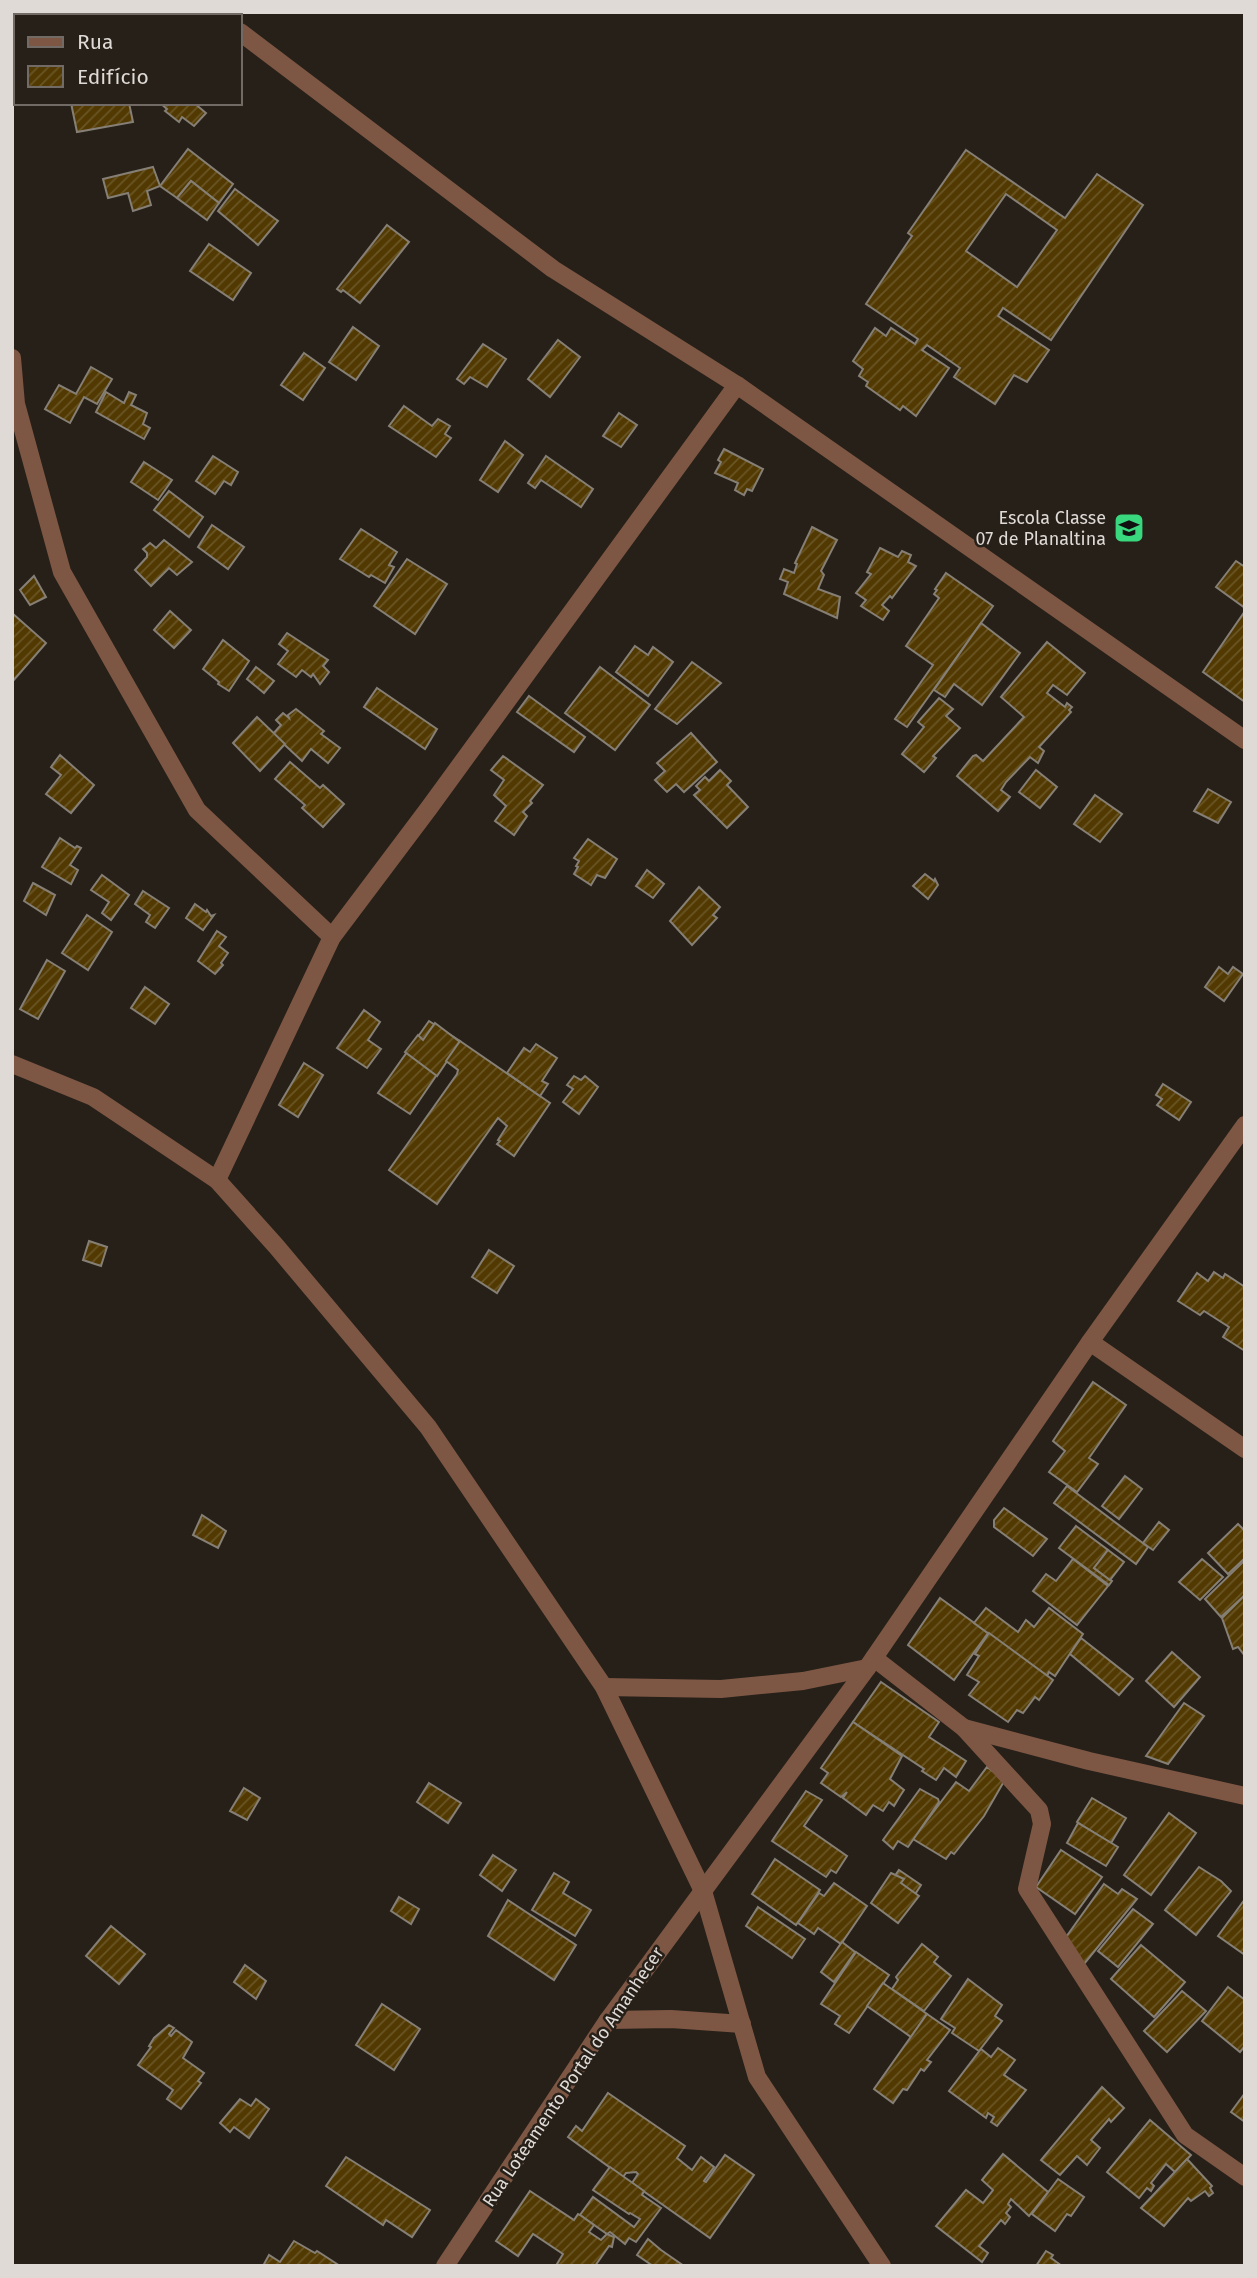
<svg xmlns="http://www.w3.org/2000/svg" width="1257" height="2278" font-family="'Fira Sans',sans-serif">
  <defs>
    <pattern id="building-hatch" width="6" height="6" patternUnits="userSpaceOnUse" patternTransform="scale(1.75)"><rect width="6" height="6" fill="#513901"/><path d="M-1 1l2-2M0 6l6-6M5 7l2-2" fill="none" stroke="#6a5525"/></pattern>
  </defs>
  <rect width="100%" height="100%" fill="#272019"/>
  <g fill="url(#building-hatch)" stroke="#857f75" stroke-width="2" fill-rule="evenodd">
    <path d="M 71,103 L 129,103 L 133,122 L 77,132 Z"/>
    <path d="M 160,103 L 194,103 L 206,113 L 194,126 L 182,117 L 179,122 L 165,111 L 167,109 Z"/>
    <path d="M 188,149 L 233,184 L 219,203 L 191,181 L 177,198 L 160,186 Z"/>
    <path d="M 966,150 L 1065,218 L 1097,174 L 1143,205 L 1051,340 L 1003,308 L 998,316 L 1049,350 L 1027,382 L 1014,375 L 995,404 L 954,377 L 960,368 L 927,345 L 922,350 L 949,368 L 916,416 L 903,406 L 900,410 L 866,386 L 868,382 L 859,376 L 863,369 L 853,361 L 875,328 L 886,336 L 891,328 L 915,344 L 918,339 L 866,304 L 912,236 L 908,233 ZM 1006,194 L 1057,230 L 1017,287 L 966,251 Z"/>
    <path d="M 153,167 L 160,186 L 147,191 L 151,205 L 133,211 L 128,193 L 108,198 L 103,179 Z"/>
    <path d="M 191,181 L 219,203 L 207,220 L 177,198 Z"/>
    <path d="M 235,189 L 278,221 L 258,245 L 218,211 Z"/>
    <path d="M 387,225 L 409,242 L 360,303 L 343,290 L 341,292 L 337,289 Z"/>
    <path d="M 209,244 L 251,273 L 233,300 L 190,271 Z"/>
    <path d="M 353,327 L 379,346 L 356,380 L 329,362 Z"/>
    <path d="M 558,340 L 580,357 L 550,397 L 528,379 Z"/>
    <path d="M 483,344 L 506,359 L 487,387 L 470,377 L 464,384 L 457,379 Z"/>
    <path d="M 304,353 L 325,368 L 303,400 L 281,385 Z"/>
    <path d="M 91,367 L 112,379 L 97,404 L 84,397 L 70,423 L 45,409 L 59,385 L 76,394 Z"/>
    <path d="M 106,392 L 124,403 L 129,392 L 136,395 L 131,405 L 147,413 L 143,424 L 150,428 L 144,439 L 96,412 Z"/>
    <path d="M 404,406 L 432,426 L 438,419 L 450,426 L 445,434 L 451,438 L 436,457 L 389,426 Z"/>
    <path d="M 619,413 L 637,425 L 621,447 L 603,436 Z"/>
    <path d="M 505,441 L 523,455 L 498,492 L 480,480 Z"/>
    <path d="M 724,449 L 763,469 L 752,491 L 747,489 L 744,495 L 735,490 L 738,483 L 715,473 L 721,462 L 718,460 Z"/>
    <path d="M 213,456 L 238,472 L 231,485 L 224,481 L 215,494 L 196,481 Z"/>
    <path d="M 546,456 L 593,489 L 581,507 L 541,480 L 535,488 L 528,483 Z"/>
    <path d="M 144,462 L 172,480 L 158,500 L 131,482 Z"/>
    <path d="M 169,491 L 203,517 L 189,537 L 154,510 Z"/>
    <path d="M 212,525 L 244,547 L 228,569 L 198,547 Z"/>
    <path d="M 812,527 L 837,540 L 821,571 L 824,575 L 818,589 L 840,597 L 837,618 L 784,594 L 788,582 L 780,579 L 784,569 L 794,573 L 797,564 L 795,563 Z"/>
    <path d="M 361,529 L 397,552 L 389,565 L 394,567 L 385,583 L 371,575 L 369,577 L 340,559 Z"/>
    <path d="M 164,540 L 192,562 L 177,575 L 169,568 L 151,586 L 135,570 L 147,557 L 147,553 L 143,549 L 150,543 L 156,548 Z"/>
    <path d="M 880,548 L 898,557 L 902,551 L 911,555 L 908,562 L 916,566 L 892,598 L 890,596 L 882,605 L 889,611 L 883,620 L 861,606 L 866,600 L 856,593 L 871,574 L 867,572 Z"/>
    <path d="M 407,559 L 447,584 L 415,634 L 374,606 Z"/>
    <path d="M 1236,561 L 1245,567 L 1245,608 L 1216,587 Z"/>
    <path d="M 946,573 L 993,606 L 907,727 L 895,719 L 933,665 L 906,646 L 939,598 L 934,594 L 937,590 L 935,589 Z"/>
    <path d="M 34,576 L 46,597 L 30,605 L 20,590 Z"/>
    <path d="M 170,611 L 191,630 L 174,648 L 154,630 Z"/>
    <path d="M 1245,611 L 1245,702 L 1203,672 Z"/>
    <path d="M 12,613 L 46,643 L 12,682 Z"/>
    <path d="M 981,623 L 1020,653 L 982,705 L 954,684 L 945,697 L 934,690 Z"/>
    <path d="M 287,633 L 328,660 L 323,666 L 329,672 L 320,684 L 313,674 L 311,677 L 302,670 L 296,677 L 278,664 L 288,651 L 279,644 Z"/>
    <path d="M 223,640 L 249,661 L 229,691 L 218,684 L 219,682 L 203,669 Z"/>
    <path d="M 1047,642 L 1085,673 L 1067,695 L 1053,685 L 1047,693 L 1065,707 L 1067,703 L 1072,707 L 1069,710 L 1071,712 L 1039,747 L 1044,751 L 1038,763 L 1030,757 L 1006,782 L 1001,790 L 1010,797 L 998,811 L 957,776 L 973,756 L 976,755 L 983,761 L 1024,717 L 1001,697 Z"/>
    <path d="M 635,646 L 648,655 L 653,647 L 673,662 L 648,696 L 616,672 Z"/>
    <path d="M 692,662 L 721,683 L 677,724 L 655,709 Z"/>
    <path d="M 256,667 L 274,681 L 264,693 L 247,679 Z"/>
    <path d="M 600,667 L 650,705 L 615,750 L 565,713 Z"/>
    <path d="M 377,688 L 437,729 L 425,749 L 364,707 Z"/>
    <path d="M 529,696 L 585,737 L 574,752 L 517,712 Z"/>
    <path d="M 939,698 L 953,709 L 946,716 L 960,728 L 933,756 L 936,758 L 924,772 L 902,754 L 924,727 L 918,722 Z"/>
    <path d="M 296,709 L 324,731 L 321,734 L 340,748 L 328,763 L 311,749 L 302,761 L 273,734 L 281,725 L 276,720 L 283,713 L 289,718 L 288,715 Z"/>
    <path d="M 257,717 L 285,744 L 260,771 L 233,743 Z"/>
    <path d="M 691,733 L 717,762 L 684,792 L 676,784 L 667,792 L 655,780 L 665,771 L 657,763 Z"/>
    <path d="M 60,755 L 94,785 L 71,813 L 46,794 L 61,775 L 51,767 Z"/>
    <path d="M 503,756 L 543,785 L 530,801 L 532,803 L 523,812 L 527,816 L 514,835 L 495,821 L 506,806 L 494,795 L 504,780 L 491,770 Z"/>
    <path d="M 290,762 L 320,788 L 323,785 L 344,804 L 323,827 L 302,808 L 305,805 L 275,779 Z"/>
    <path d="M 720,770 L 731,781 L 727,785 L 748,807 L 727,828 L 694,795 L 700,790 L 696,786 L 705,777 L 709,781 Z"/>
    <path d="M 1036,770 L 1057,787 L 1040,808 L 1019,792 Z"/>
    <path d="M 1208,789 L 1231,802 L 1218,823 L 1194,811 Z"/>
    <path d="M 1095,795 L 1122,814 L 1100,842 L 1074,824 Z"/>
    <path d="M 60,838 L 75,848 L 77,846 L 81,848 L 70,865 L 78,870 L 71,884 L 42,867 Z"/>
    <path d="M 588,839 L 617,859 L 605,878 L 597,875 L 591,885 L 574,874 L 578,867 L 576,866 L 579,861 L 574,858 Z"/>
    <path d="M 647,870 L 664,884 L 653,898 L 636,886 Z"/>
    <path d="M 925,874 L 934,881 L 935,879 L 938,885 L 928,899 L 913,886 Z"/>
    <path d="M 102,875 L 129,895 L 111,920 L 102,913 L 109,902 L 91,890 Z"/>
    <path d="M 33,883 L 55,895 L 46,915 L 24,901 Z"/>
    <path d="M 699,887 L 720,907 L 713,915 L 717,918 L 692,945 L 670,921 Z"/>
    <path d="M 143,891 L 169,908 L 155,928 L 146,922 L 150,915 L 135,904 Z"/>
    <path d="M 195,904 L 206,912 L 207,910 L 211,916 L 214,915 L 203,930 L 186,918 Z"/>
    <path d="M 87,915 L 112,932 L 88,970 L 62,953 Z"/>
    <path d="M 217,931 L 226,937 L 219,946 L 228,953 L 221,963 L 223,965 L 215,974 L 198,961 Z"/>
    <path d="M 47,960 L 65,971 L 38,1019 L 20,1009 Z"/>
    <path d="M 1219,967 L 1228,974 L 1233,967 L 1243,974 L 1224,1001 L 1205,987 Z"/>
    <path d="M 145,987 L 169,1004 L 155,1024 L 131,1008 Z"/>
    <path d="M 364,1010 L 380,1022 L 368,1040 L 381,1049 L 367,1068 L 337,1048 Z"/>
    <path d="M 429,1021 L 460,1041 L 410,1114 L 378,1093 Z"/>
    <path d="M 435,1023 L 460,1042 L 437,1076 L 405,1052 L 418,1035 L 423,1040 Z"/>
    <path d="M 460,1041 L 550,1103 L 514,1156 L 497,1144 L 500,1141 L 498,1140 L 507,1126 L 498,1118 L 437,1204 L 389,1170 L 457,1074 L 458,1070 L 446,1061 Z"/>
    <path d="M 536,1044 L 557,1058 L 542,1081 L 548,1084 L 540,1096 L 507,1073 L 524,1048 L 530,1052 Z"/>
    <path d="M 304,1063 L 323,1075 L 298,1117 L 279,1105 Z"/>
    <path d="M 574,1076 L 581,1080 L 585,1076 L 598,1087 L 579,1114 L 563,1102 L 573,1089 L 567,1085 Z"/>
    <path d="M 1163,1084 L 1191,1102 L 1179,1120 L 1157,1105 L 1162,1099 L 1156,1095 Z"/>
    <path d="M 89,1241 L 107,1247 L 101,1266 L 83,1260 Z"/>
    <path d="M 489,1250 L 514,1266 L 497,1293 L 472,1277 Z"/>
    <path d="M 1214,1272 L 1223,1278 L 1225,1274 L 1245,1287 L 1245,1351 L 1223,1337 L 1229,1327 L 1204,1311 L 1200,1315 L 1178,1301 L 1197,1273 L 1208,1281 Z"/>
    <path d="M 1093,1382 L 1126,1405 L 1089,1458 L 1098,1464 L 1077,1492 L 1049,1472 L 1065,1451 L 1053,1441 Z"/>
    <path d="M 1125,1476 L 1142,1489 L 1119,1519 L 1102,1506 Z"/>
    <path d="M 1067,1486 L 1148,1547 L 1136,1564 L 1054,1503 Z"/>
    <path d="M 1004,1508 L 1047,1539 L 1033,1556 L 994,1527 L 994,1520 Z"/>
    <path d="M 202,1515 L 226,1531 L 218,1548 L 193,1535 Z"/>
    <path d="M 1159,1522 L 1169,1530 L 1153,1550 L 1143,1543 Z"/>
    <path d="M 1238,1524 L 1245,1531 L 1245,1558 L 1228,1574 L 1208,1553 Z"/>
    <path d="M 1076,1526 L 1108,1550 L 1094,1568 L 1112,1581 L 1109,1585 L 1059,1548 Z"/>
    <path d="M 1108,1550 L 1124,1562 L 1110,1580 L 1094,1568 Z"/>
    <path d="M 1073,1559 L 1108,1586 L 1077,1625 L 1033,1591 L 1046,1574 L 1056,1581 Z"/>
    <path d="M 1202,1559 L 1223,1577 L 1200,1600 L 1179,1582 Z"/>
    <path d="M 1245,1560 L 1245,1595 L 1221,1617 L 1205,1599 Z"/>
    <path d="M 1245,1595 L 1245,1656 L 1238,1647 L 1233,1649 L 1222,1618 Z"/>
    <path d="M 940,1598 L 988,1633 L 954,1680 L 908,1645 Z"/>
    <path d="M 986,1608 L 1018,1632 L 1026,1620 L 1034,1627 L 1049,1608 L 1083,1634 L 1055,1676 L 1049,1672 L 1047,1676 L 974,1623 Z"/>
    <path d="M 989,1633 L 1053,1680 L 1039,1700 L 1035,1697 L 1023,1713 L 1017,1710 L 1008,1722 L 969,1695 L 979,1682 L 967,1675 L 979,1656 L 975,1654 Z"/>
    <path d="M 1081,1638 L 1133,1679 L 1119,1695 L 1070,1654 Z"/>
    <path d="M 1172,1652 L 1200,1677 L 1174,1707 L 1146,1681 Z"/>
    <path d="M 881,1682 L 939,1722 L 929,1737 L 966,1761 L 956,1777 L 944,1768 L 936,1780 L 922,1771 L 924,1769 L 853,1722 Z"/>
    <path d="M 1184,1703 L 1204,1716 L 1168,1764 L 1146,1756 Z"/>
    <path d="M 853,1722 L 902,1756 L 890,1779 L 904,1790 L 900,1796 L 894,1806 L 889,1802 L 883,1811 L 873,1805 L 866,1815 L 843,1798 L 847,1792 L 841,1797 L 821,1783 L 828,1773 L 821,1768 Z"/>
    <path d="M 987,1767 L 1002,1778 L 1003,1783 L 984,1816 L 954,1854 L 951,1852 L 946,1859 L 913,1839 L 956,1782 L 969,1791 Z"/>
    <path d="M 429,1783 L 461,1803 L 448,1823 L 417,1802 Z"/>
    <path d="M 244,1788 L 260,1798 L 247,1820 L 230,1811 Z"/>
    <path d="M 920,1789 L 938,1799 L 939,1802 L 908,1847 L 898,1841 L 893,1849 L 883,1840 Z"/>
    <path d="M 806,1791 L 822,1800 L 804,1826 L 847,1856 L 836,1873 L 831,1870 L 826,1877 L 772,1841 Z"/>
    <path d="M 1092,1798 L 1126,1818 L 1111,1843 L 1077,1822 Z"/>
    <path d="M 1169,1813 L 1196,1833 L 1151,1895 L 1124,1875 Z"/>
    <path d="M 1078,1823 L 1118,1847 L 1106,1866 L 1067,1843 Z"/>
    <path d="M 1061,1850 L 1102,1877 L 1075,1914 L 1036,1887 Z"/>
    <path d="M 493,1855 L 516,1870 L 502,1891 L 480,1875 Z"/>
    <path d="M 775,1859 L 820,1890 L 796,1925 L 752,1894 Z"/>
    <path d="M 1199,1867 L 1221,1881 L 1231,1891 L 1196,1935 L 1165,1910 Z"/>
    <path d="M 899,1870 L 921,1885 L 900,1918 L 876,1903 Z"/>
    <path d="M 554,1873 L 569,1882 L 563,1893 L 591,1910 L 575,1936 L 532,1910 Z"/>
    <path d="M 891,1873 L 904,1879 L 901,1883 L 919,1896 L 898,1923 L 871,1903 Z"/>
    <path d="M 834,1883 L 867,1906 L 841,1944 L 818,1928 L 814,1934 L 798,1923 L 819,1893 L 824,1896 Z"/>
    <path d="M 1104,1884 L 1118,1894 L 1122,1889 L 1137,1899 L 1084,1964 L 1061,1944 Z"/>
    <path d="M 399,1897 L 419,1909 L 411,1924 L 391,1911 Z"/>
    <path d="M 1245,1899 L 1245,1955 L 1218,1936 Z"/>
    <path d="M 508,1900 L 576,1945 L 554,1980 L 488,1936 Z"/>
    <path d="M 758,1907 L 805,1939 L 792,1958 L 746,1926 Z"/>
    <path d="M 1133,1909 L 1153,1924 L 1118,1967 L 1098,1951 Z"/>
    <path d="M 111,1926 L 145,1954 L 119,1984 L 86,1956 Z"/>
    <path d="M 842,1942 L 855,1952 L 834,1982 L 821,1972 Z"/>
    <path d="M 922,1944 L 938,1957 L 934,1962 L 951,1976 L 924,2011 L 892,1989 L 898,1980 L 896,1977 Z"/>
    <path d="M 1141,1945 L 1185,1982 L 1154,2017 L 1111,1979 Z"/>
    <path d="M 856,1952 L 889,1975 L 849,2033 L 835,2024 L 840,2016 L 821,2004 Z"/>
    <path d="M 245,1965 L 266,1981 L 256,1999 L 234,1982 Z"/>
    <path d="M 968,1979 L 1002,2005 L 995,2016 L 1002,2021 L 979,2051 L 952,2033 L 955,2028 L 941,2019 Z"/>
    <path d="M 883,1983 L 927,2014 L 911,2037 L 867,2006 Z"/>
    <path d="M 1228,1987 L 1245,2000 L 1245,2046 L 1240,2052 L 1202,2021 Z"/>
    <path d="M 1182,1991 L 1206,2011 L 1167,2052 L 1144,2031 Z"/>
    <path d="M 382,2004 L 420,2029 L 394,2070 L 356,2045 Z"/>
    <path d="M 927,2014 L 950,2030 L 927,2060 L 931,2062 L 924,2071 L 921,2069 L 907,2090 L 903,2089 L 893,2103 L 874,2089 Z"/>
    <path d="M 169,2025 L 174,2028 L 169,2034 L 171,2036 L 176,2030 L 192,2042 L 183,2058 L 204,2073 L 198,2081 L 201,2083 L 181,2109 L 167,2099 L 173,2090 L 138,2065 L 151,2047 L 149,2046 L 154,2038 Z"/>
    <path d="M 998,2048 L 1015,2060 L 1004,2075 L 1026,2090 L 997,2126 L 991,2122 L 994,2117 L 988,2113 L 986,2118 L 949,2091 L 981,2049 L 991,2057 Z"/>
    <path d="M 1102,2087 L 1124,2108 L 1111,2122 L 1109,2119 L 1091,2140 L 1100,2148 L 1087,2165 L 1077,2156 L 1060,2175 L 1041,2160 Z"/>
    <path d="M 608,2093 L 685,2146 L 677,2158 L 692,2170 L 701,2157 L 714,2167 L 704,2181 L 706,2182 L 725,2155 L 754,2175 L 710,2238 L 632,2183 L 638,2174 L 636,2172 L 626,2173 L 623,2177 L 568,2137 L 576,2126 L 582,2131 Z"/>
    <path d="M 1245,2093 L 1245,2122 L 1231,2112 Z"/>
    <path d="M 240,2099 L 251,2106 L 256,2099 L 269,2109 L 249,2138 L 234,2127 L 230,2132 L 220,2123 Z"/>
    <path d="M 1150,2120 L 1191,2155 L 1175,2172 L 1166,2164 L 1151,2183 L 1154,2186 L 1151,2191 L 1147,2188 L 1139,2198 L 1107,2172 Z"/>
    <path d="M 1003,2154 L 1048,2192 L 1029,2216 L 1011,2199 L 1008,2204 L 1011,2207 L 1006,2213 L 1010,2217 L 1005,2224 L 1001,2220 L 979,2246 L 988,2253 L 982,2262 L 936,2226 L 966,2190 L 983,2203 L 993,2190 L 982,2180 Z"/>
    <path d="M 346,2157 L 430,2210 L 412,2237 L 386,2220 L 383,2225 L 326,2186 Z"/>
    <path d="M 1187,2159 L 1212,2186 L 1210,2188 L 1213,2193 L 1209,2196 L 1205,2191 L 1191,2201 L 1188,2198 L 1164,2226 L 1141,2208 Z"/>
    <path d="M 610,2167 L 644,2191 L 642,2195 L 661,2208 L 636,2242 L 629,2238 L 625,2244 L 610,2232 L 607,2234 L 580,2215 L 593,2197 L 634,2227 L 640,2219 L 630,2213 L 629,2214 L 593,2190 Z"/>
    <path d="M 1058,2179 L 1084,2197 L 1071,2216 L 1067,2214 L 1055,2231 L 1032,2214 Z"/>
    <path d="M 530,2191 L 574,2220 L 578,2214 L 580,2215 L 594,2225 L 589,2232 L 601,2240 L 607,2234 L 614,2237 L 612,2247 L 609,2246 L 595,2266 L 560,2266 L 557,2264 L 563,2254 L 533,2234 L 518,2256 L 496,2241 Z"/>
    <path d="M 648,2239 L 661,2250 L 684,2266 L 653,2266 L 637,2255 Z"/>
    <path d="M 294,2241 L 315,2253 L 317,2251 L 340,2266 L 263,2266 L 269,2255 L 280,2262 Z"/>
    <path d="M 1046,2251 L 1053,2255 L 1051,2258 L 1062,2266 L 1036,2266 Z"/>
  </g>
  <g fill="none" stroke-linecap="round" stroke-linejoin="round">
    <g stroke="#7e5744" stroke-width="18">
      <path d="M 214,12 L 218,16"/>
      <path d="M 240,32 L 553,269 L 737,385 L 1245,740"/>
      <path d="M 12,358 L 16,404 L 62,572 L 197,810 L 332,937"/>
      <path d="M 12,1064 L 93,1097 L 217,1180 L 276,1246 L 428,1427 L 604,1687 L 703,1891 L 757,2077 L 882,2266"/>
      <path d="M 217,1180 L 332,937 L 429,808 L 737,385"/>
      <path d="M 1090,1342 L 1245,1449"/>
      <path d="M 874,1658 L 964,1728 L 1039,1810 L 1042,1824 L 1027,1889 L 1185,2135 L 1245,2177"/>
      <path d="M 604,1687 L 721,1689 L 803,1681 L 867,1668"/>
      <path d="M 964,1728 L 1089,1761 L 1245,1796"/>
      <path d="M 608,2020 L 671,2019 L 742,2024"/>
      <path d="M 445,2266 L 608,2020 L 867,1668 L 1090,1342 L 1245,1125"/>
    </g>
  </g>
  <defs>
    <g id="school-square" transform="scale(1.575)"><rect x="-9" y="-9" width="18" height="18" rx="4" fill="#39d87f" stroke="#272019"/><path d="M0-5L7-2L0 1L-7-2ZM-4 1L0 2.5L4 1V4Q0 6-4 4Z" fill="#111"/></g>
  </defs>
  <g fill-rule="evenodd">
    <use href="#school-square" x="1129" y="528"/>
  </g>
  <g text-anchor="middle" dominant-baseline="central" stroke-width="5" stroke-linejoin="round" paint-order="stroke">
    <g font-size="18" fill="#dfdad6" stroke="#272019" text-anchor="end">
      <text x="1106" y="518">Escola Classe<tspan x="1106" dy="21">07 de Planaltina</tspan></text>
    </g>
    <g font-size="18" fill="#dfdad6" stroke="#272019">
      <text transform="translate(573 2077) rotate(-56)">Rua Loteamento Portal do Amanhecer</text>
    </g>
  </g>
  <rect width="1257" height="2278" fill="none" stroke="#dfdad6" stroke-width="28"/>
  <rect x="14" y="14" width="228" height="91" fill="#272019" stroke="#716a65" stroke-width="2"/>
  <rect x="28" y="37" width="35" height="10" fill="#7e5744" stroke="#716a65" stroke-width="2"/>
  <text x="77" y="49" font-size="21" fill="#dfdad6">Rua</text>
  <rect x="28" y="66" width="35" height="21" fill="url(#building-hatch)" stroke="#716a65" stroke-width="2"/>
  <text x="77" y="84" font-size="21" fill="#dfdad6">Edifício</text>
</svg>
